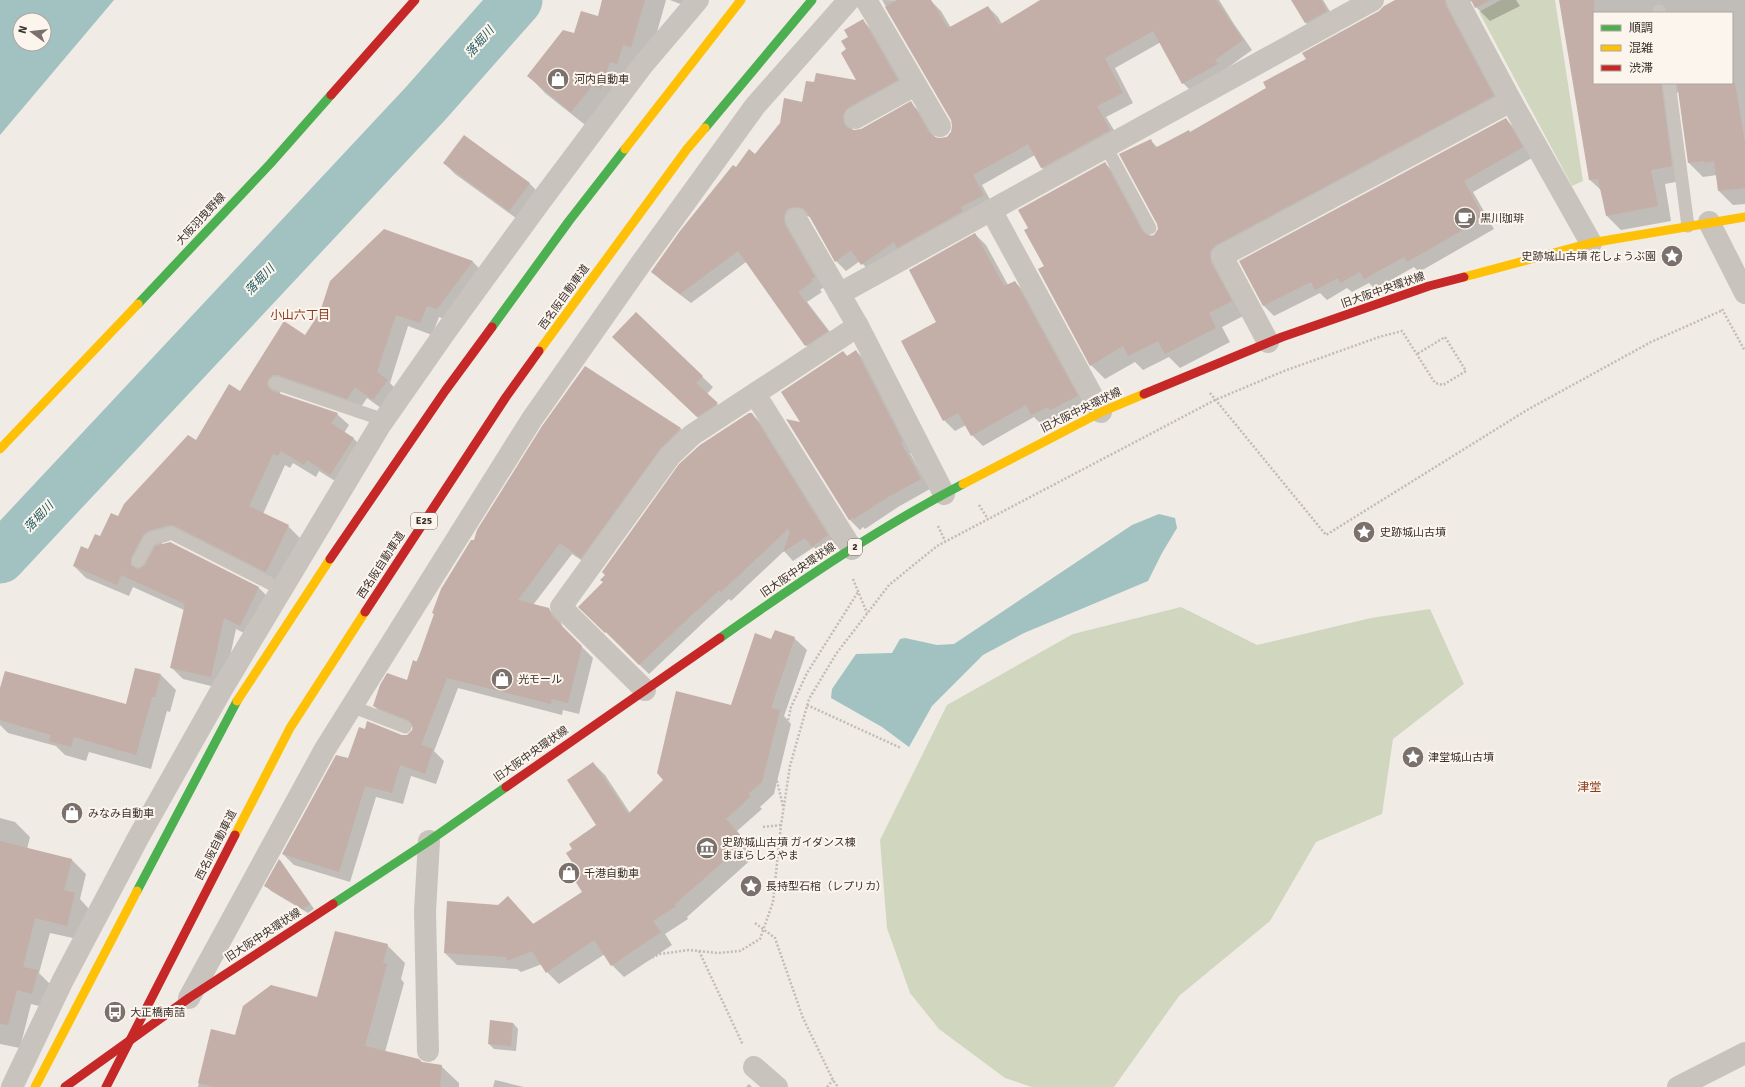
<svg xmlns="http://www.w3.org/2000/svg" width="1745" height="1087" font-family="Signika,'Noto Sans JP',sans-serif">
  <rect width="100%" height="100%" fill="#f0ebe5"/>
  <g fill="#d1d6bf">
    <path d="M 1501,0 L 1555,0 L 1583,181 L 1572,186 L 1479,12 Z"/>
    <path d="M 1181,607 L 1257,645 L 1371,618 L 1430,609 L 1464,684 L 1393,739 L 1382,814 L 1316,842 L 1270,921 L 1179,996 L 1114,1087 L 1032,1087 L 1005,1078 L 939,1029 L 910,993 L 887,928 L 880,840 L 947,705 L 1073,634 Z"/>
  </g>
  <g fill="#a1c2c1" fill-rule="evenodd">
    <path d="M 0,0 L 114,0 L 0,135 ZM 20,20 L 44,20 L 44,44 L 20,44 Z"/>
    <path d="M 1159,514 L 1175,518 L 1177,528 L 1162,553 L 1148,581 L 1024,633 L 983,655 L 932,706 L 909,747 L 882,727 L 831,698 L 832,689 L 856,654 L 892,653 L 900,639 L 905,638 L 937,645 L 954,644 L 1132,525 Z"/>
  </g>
  <g fill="#0003" fill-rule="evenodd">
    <path d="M 604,0 L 666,0 L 648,64 L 589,128 L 545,93 L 528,75 L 575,35 L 599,18 Z"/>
    <path d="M 670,0 L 703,0 L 696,10 Z"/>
    <path d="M 882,0 L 931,1 L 941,11 L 951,28 L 988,7 L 998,17 L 1002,24 L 1042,0 L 1219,0 L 1234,24 L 1252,50 L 1193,93 L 1183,83 L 1161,42 L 1115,68 L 1133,103 L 1106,117 L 1120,140 L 1052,178 L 1042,168 L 1035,155 L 982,185 L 993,205 L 872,274 L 860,261 L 846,271 L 836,261 L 810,217 L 807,216 L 824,287 L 820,290 L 822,292 L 807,302 L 837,341 L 816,355 L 806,345 L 746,262 L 691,303 L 662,281 L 652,271 L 736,168 L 755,155 L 803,103 L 815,83 L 858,81 L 848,50 L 849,37 L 863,21 L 873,31 L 908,90 L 852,128 L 853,131 L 861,130 L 911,103 L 921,113 L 936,138 L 940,139 L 947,137 L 952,133 L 953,126 L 952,119 Z"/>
    <path d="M 1292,0 L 1323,0 L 1336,21 L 1316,33 L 1306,23 Z"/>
    <path d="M 1397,0 L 1516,0 L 1520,6 L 1490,21 L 1476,7 L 1473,1 L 1465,3 L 1508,110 L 1230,259 L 1245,315 L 1222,327 L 1230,342 L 1180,368 L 1169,357 L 1143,370 L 1135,362 L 1105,379 L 1091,365 L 1029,228 L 1105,163 L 1119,177 L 1151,237 L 1155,236 L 1159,229 L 1150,140 L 1158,148 L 1190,133 L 1267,88 Z"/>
    <path d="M 1560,0 L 1745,0 L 1745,204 L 1733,205 L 1719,191 L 1717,175 L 1703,177 L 1689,163 L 1679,91 L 1676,94 L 1686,180 L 1665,184 L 1671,221 L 1621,230 L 1607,216 L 1602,191 L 1590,180 ZM 1594,13 L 1732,13 L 1732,83 L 1594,83 Z"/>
    <path d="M 1506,119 L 1516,130 L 1532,158 L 1473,192 L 1494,229 L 1419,272 L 1414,267 L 1375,289 L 1369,283 L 1352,292 L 1347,288 L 1327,300 L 1320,293 L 1274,316 L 1264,306 L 1240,262 Z"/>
    <path d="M 464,136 L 530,184 L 540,194 L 520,221 L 455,174 L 444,163 Z"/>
    <path d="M 384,230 L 473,262 L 484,273 L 449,321 L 439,317 L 432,335 L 408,326 L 390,383 L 399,392 L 385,411 L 367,398 L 359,410 L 281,389 L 280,394 L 337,414 L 349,425 L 344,433 L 353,438 L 365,450 L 343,486 L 319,471 L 316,477 L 293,463 L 290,468 L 285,465 L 263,514 L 288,526 L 300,538 L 278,583 L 181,537 L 162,543 L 163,545 L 258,587 L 270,599 L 252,637 L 236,629 L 223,689 L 183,679 L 171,667 L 184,610 L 133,587 L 129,596 L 86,578 L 74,566 L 118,518 L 197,441 L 241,392 L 305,336 Z"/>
    <path d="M 975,234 L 986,245 L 1008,285 L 1015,282 L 1026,293 L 1088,407 L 1061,420 L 1059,418 L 1043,426 L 1034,417 L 983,446 L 972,435 L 966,425 L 955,431 L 944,420 L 937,323 Z"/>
    <path d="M 636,314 L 713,387 L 707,394 L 727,414 L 708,427 L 624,348 Z"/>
    <path d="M 856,351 L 866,361 L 912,452 L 910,453 L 930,489 L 898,507 L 865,529 L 863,527 L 860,530 L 850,520 L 788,421 L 802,424 L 847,357 Z"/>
    <path d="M 585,367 L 681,429 L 692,439 L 593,568 L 572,554 L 533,605 L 548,609 L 560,620 L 563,628 L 593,658 L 579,714 L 563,710 L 562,715 L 458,688 L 434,751 L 444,761 L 436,784 L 411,776 L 403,804 L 376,797 L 350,882 L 294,865 L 283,854 L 349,759 L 365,730 L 407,736 L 413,731 L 414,728 L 385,717 L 374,706 L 407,681 L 474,542 Z"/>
    <path d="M 752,414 L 762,424 L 837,545 L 822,556 L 814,547 L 793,561 L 784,551 L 731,601 L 729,599 L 707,619 L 649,674 L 580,607 L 604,582 Z"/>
    <path d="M 794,638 L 807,650 L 784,716 L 791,724 L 774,794 L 760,807 L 762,809 L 737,831 L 752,849 L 749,852 L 754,857 L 687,917 L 688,919 L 665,934 L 672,945 L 624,977 L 612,965 L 605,954 L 559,984 L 547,972 L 542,964 L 521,972 L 517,969 L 457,965 L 445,953 L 520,910 L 534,925 L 584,892 L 582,875 L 598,826 L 593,763 L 605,775 L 630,813 L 665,780 L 731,707 L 772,640 Z"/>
    <path d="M 161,675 L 176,690 L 170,712 L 167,711 L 151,769 L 89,752 L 86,761 L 65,755 L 56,746 L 8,733 L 0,725 L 0,692 L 127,706 Z"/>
    <path d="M 0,818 L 15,822 L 30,837 L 27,849 L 71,859 L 86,874 L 80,899 L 89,909 L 82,940 L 50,933 L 39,973 L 52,986 L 47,1008 L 31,1004 L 20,1048 L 0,1044 Z"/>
    <path d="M 280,860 L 314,909 L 308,913 L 271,891 L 266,886 Z"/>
    <path d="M 387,945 L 405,963 L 401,979 L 404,983 L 385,1052 L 422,1063 L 441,1066 L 459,1083 L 459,1087 L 198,1087 L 211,1031 L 236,1036 L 318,999 Z"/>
    <path d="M 513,1023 L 518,1029 L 516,1051 L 494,1049 L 489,1044 Z"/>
    <path d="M 495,1080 L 524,1087 L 493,1087 Z"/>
    <path d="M 749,1084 L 752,1087 L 746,1087 Z"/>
  </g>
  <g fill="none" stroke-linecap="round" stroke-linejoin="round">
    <path stroke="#a1c2c1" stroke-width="51" d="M 0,558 L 426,103 L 517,0"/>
  </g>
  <g fill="#c3afa7">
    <path d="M 602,0 L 645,0 L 631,47 L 623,45 L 617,64 L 610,62 L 601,89 L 592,86 L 571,112 L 527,76 L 563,30 L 574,33 L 581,11 L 598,16 Z"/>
    <path d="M 897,0 L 931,0 L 948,28 L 988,6 L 999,25 L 1040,0 L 1216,0 L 1243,40 L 1215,60 L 1218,64 L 1182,84 L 1153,31 L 1105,58 L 1123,93 L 1097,106 L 1110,130 L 1041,168 L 1028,144 L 973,175 L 984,195 L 961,207 L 963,211 L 897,248 L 894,242 L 861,265 L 851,250 L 835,262 L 807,212 L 803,208 L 796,207 L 789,208 L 785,212 L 784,219 L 785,225 L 815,277 L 811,279 L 813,281 L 798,292 L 828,331 L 805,346 L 738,251 L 680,294 L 651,272 L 680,231 L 733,165 L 736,167 L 749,149 L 755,154 L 780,123 L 784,98 L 802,102 L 806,81 L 814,82 L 816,73 L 856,80 L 841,53 L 846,49 L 841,41 L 848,37 L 844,30 L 863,19 L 898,80 L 849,107 L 845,111 L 843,117 L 844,124 L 848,128 L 854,130 L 861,129 L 911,101 L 929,132 L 934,137 L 940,138 L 947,137 L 951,132 L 952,126 L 951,120 L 885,7 Z"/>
    <path d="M 1291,0 L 1321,0 L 1327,11 L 1305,23 Z"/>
    <path d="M 1395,0 L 1445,0 L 1446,6 L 1494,96 L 1216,245 L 1211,250 L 1210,255 L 1211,262 L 1232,301 L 1209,313 L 1216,328 L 1165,354 L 1158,341 L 1128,356 L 1123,346 L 1090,366 L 1038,269 L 1044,266 L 1024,230 L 1028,228 L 1018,210 L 1105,162 L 1143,232 L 1149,236 L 1154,235 L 1158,229 L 1157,224 L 1119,154 L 1151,139 L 1155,148 L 1189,130 L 1190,132 L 1266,88 L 1263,82 L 1306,59 L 1302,53 L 1379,11 L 1384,6 Z"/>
    <path d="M 1471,0 L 1490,0 L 1475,8 Z"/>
    <path d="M 1559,0 L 1594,0 L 1594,83 L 1661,83 L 1672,166 L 1651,170 L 1658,206 L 1606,216 L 1598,179 L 1589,180 Z"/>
    <path d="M 1677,83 L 1735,83 L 1745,143 L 1745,188 L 1718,191 L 1714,161 L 1705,163 L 1704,161 L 1688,163 Z"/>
    <path d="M 1506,118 L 1523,147 L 1464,181 L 1484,218 L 1407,262 L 1404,257 L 1364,279 L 1360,272 L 1340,283 L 1338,278 L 1315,290 L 1311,282 L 1263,306 L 1239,261 Z"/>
    <path d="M 464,135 L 530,183 L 509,211 L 443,163 Z"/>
    <path d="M 384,229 L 473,261 L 437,309 L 427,306 L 420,323 L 396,315 L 377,372 L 388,380 L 373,400 L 355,387 L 347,399 L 278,375 L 273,375 L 268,380 L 267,385 L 272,391 L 338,413 L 331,423 L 354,438 L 330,475 L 307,460 L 304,465 L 281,451 L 278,456 L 273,454 L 249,506 L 289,525 L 266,572 L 175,526 L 169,525 L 148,531 L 143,535 L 131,558 L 131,565 L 135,568 L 139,569 L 145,565 L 155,546 L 170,542 L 259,587 L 240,626 L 224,618 L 211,677 L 170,668 L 185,604 L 121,575 L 117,585 L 73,566 L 81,546 L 88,549 L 95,534 L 100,536 L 111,513 L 118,516 L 124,504 L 188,435 L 196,440 L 229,384 L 240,391 L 284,321 L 305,335 L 320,312 L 330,281 Z"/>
    <path d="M 975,233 L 1004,286 L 1015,281 L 1078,396 L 1050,410 L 1048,407 L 1031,415 L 1026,405 L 971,436 L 958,413 L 943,421 L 901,341 L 936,322 L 909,270 Z"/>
    <path d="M 636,312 L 703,376 L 696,383 L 718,403 L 697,417 L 612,337 Z"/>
    <path d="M 856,350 L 903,442 L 901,443 L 921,479 L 888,497 L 854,519 L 853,518 L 849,520 L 786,419 L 800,422 L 781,392 L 843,351 L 847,356 Z"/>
    <path d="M 585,366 L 681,428 L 660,449 L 581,558 L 560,543 L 518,600 L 549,608 L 552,616 L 582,646 L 568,703 L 552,699 L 551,704 L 447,678 L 421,745 L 433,749 L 425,774 L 400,765 L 392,793 L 365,786 L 339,872 L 282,854 L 336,755 L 348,758 L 359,727 L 365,729 L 367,721 L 402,735 L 407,735 L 412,730 L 413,725 L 408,720 L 373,706 L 380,685 L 387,673 L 407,680 L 413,660 L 417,662 L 434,614 L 432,613 L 441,589 L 471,540 L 474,540 L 477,530 L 542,426 Z"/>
    <path d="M 749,413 L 752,413 L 828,535 L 812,547 L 805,538 L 783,552 L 790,532 L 788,529 L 721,592 L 719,590 L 697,611 L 698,609 L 639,665 L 606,632 L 605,633 L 578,607 L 603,582 L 600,580 L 605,575 L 602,572 L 679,464 L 700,445 Z"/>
    <path d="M 775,630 L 795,637 L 771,708 L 780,710 L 762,782 L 748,794 L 751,796 L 726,819 L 741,836 L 737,839 L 742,845 L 675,904 L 676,906 L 653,921 L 661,932 L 611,966 L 594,940 L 546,973 L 532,951 L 507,961 L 506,957 L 444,953 L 447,901 L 498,905 L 508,896 L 533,924 L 582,892 L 574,879 L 580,875 L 566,853 L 572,849 L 569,844 L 596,825 L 567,780 L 593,762 L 628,814 L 663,780 L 657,773 L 676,691 L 731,705 L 755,633 L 771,639 Z"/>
    <path d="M 135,668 L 161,674 L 155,697 L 152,697 L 136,755 L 74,737 L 71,747 L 49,741 L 51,735 L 0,720 L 0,688 L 5,671 L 126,704 Z"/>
    <path d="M 0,841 L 72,859 L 64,890 L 75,893 L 67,926 L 35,918 L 23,967 L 38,970 L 32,994 L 17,990 L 8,1025 L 0,1024 Z"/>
    <path d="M 279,859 L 310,904 L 303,909 L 264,886 Z"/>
    <path d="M 335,931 L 388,944 L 383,963 L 387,964 L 365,1046 L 419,1059 L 422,1062 L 442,1065 L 440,1087 L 215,1087 L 198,1083 L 211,1029 L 235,1035 L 243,1006 L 271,985 L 317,997 Z"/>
    <path d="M 490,1020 L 513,1023 L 511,1046 L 488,1044 Z"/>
  </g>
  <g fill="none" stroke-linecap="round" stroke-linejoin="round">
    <g stroke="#c2bbb6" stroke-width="2.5" stroke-dasharray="2 2" stroke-linecap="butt">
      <path d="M 1722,309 L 1745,351"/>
      <path d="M 1210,393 L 1326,535 L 1527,410 L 1651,342 L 1723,310"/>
      <path d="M 979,505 L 988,519"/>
      <path d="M 938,526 L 945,541"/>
      <path d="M 853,579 L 867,613"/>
      <path d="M 807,705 L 901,748"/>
      <path d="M 783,806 L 776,777 L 791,707 L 807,673 L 858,592"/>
      <path d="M 763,827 L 781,825"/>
      <path d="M 755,923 L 775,938 L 803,1018 L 833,1080 L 838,1087"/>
      <path d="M 699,951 L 743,1045"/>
      <path d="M 623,971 L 660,954 L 689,950 L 718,953 L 740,951 L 760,939 L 773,902 L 781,825 L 790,766 L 809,699 L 836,654 L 889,585 L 937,546 L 1215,400 L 1284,371 L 1379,337 L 1402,331 L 1435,383 L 1443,385 L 1466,371 L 1445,337 L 1417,354"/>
      <path d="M 827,1087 L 833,1080"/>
    </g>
    <g stroke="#c9c3be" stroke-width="13">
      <path d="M 1659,11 L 1660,13"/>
      <path d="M 1669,83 L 1688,226"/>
      <path d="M 1106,147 L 1150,228"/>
      <path d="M 275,383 L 384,420"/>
      <path d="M 138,561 L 150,539 L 171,533 L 281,589"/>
      <path d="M 351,706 L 405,727"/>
    </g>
    <g stroke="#c9c3be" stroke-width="22">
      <path d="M 866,0 L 940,126"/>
      <path d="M 1457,0 L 1511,101 L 1591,243"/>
      <path d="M 855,118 L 915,85"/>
      <path d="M 991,210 L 1101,412"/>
      <path d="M 796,219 L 858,326 L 944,494"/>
      <path d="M 1709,222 L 1745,293"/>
      <path d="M 839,294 L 1373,0"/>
      <path d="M 1268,342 L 1222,256 L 1511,101"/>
      <path d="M 755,394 L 852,549"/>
      <path d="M 645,690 L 561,607 L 670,456 L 692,435 L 858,326"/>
      <path d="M 189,998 L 325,749 L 532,419 L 642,262 L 755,106 L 849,0"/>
      <path d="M 428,1051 L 425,911 L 429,841"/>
      <path d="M 754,1067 L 777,1087"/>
      <path d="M 12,1087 L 63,980 L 138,838 L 222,689 L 379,427 L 446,331 L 540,202 L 642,66 L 698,0"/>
      <path d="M 1678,1087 L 1745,1053"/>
    </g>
    <g stroke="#4caf50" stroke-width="9">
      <path d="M 138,304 L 270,164 L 331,95"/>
      <path d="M 492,327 L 569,221 L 625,149"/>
      <path d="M 720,638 C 798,583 878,528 963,484"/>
      <path d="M 137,891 L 237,701"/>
      <path d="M 333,904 L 429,841 L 506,787"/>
    </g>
    <g stroke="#ffc107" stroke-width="9">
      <path d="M 625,149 L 741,0"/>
      <path d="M 1464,277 L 1591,243 L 1745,217"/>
      <path d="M 0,449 L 138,304"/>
      <path d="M 963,484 L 1101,412 L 1144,394"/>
      <path d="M 237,701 L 330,559"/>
      <path d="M 35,1087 L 137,891"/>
    </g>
    <g stroke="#c62828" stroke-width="9">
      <path d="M 331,95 L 415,0"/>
      <path d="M 1144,394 L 1282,337 L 1429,286 L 1464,277"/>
      <path d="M 330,559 L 445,391 L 492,327"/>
      <path d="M 506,787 L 720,638"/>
      <path d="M 65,1087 L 189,998 L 333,904"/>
    </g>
    <path stroke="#4caf50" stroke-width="9" d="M 705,128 L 812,0"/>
    <g stroke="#ffc107" stroke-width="9">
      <path d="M 539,351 L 687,149 L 705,128"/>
      <path d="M 235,835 L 290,728 L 365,612"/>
    </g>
    <g stroke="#c62828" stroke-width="9">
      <path d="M 365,612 L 506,397 L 539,351"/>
      <path d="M 106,1087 L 235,835"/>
    </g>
  </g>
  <defs>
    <g id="shop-disc" transform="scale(1.15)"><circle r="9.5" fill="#7a716c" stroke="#fbf5ee"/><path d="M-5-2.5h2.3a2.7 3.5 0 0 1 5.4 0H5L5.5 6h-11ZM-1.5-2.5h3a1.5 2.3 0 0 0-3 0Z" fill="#fff"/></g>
    <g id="cafe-disc" transform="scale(1.15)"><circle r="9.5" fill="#7a716c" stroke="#fbf5ee"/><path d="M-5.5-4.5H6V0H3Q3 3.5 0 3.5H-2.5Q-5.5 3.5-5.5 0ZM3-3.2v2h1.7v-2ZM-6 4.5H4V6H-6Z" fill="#fff"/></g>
    <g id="sight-disc" transform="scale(1.15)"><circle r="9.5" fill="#7a716c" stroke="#fbf5ee"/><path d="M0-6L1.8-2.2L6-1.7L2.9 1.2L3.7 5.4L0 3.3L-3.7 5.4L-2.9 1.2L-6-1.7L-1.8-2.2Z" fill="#fff"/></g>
    <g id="museum-disc" transform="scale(1.15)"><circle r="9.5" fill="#7a716c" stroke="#fbf5ee"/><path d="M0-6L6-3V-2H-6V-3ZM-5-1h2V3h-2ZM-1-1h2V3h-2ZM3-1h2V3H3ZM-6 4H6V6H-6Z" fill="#fff"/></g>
    <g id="bus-disc" transform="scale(1.15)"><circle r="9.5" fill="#7a716c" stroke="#fbf5ee"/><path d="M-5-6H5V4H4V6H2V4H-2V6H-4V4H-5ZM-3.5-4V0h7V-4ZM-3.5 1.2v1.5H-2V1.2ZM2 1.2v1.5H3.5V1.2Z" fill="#fff"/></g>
  </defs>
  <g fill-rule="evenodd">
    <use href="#shop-disc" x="558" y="79"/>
    <use href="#cafe-disc" x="1465" y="218"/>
    <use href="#sight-disc" x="1672" y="256"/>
    <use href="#sight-disc" x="1364" y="532"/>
    <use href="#shop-disc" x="502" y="679"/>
    <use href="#sight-disc" x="1413" y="757"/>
    <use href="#shop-disc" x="72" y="813"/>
    <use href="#museum-disc" x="707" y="848"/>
    <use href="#shop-disc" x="569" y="873"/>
    <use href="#sight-disc" x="751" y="886"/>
    <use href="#bus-disc" x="115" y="1012"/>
  </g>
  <g text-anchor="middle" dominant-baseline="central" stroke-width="4" stroke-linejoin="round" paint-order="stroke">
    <g fill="#fbf5ee" stroke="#756b66" stroke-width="1">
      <rect x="411" y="513" width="26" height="16" rx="3"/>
      <rect x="848" y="539" width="14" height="16" rx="3"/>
    </g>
    <g font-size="10" font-weight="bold" fill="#3b302b">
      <text x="424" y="521">E25</text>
      <text x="855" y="547">2</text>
    </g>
    <g font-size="11" fill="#3b302b" stroke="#fbf5ee" text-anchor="start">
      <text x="574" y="79">河内自動車</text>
      <text x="1480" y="218">黒川珈琲</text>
      <text x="1656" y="256" text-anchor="end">史跡城山古墳 花しょうぶ園</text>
      <text x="1380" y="532">史跡城山古墳</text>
      <text x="518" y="679">光モール</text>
      <text x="1428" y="757">津堂城山古墳</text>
      <text x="88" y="813">みなみ自動車</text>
      <text x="722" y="842">史跡城山古墳 ガイダンス棟<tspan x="722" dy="13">まほらしろやま</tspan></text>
      <text x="584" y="873">千港自動車</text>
      <text x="766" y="886">長持型石棺（レプリカ）</text>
      <text x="130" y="1012">大正橋南詰</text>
    </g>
    <g font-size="11" fill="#3b302b" stroke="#fbf5ee">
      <text transform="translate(201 219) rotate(-47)">大阪羽曳野線</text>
      <text transform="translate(1383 290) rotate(-19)">旧大阪中央環状線</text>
      <text transform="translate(564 297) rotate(-54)">西名阪自動車道</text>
      <text transform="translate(1081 410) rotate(-26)">旧大阪中央環状線</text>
      <text transform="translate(381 565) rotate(-57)">西名阪自動車道</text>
      <text transform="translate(798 570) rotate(-34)">旧大阪中央環状線</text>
      <text transform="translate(531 754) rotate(-35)">旧大阪中央環状線</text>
      <text transform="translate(216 845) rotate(-63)">西名阪自動車道</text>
      <text transform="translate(263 935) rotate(-33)">旧大阪中央環状線</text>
    </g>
    <g font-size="12" font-style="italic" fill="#1f5a5e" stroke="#fbf5ee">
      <text transform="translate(480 42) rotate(-49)">落堀川</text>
      <text transform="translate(260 280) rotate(-47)">落堀川</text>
      <text transform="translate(39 517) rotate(-47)">落堀川</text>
    </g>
    <g font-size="12" fill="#8c3b22" stroke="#fbf5ee">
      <text x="300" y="315">小山六丁目</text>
      <text x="1589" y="787">津堂</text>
    </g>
  </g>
  <rect x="1593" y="12" width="140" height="72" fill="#fbf5ee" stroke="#aea6a0"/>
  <rect x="1601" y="25" width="20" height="6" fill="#4caf50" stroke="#aea6a0"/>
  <text x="1629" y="32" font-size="12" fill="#3b302b">順調</text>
  <rect x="1601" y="45" width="20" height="6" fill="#ffc107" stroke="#aea6a0"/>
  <text x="1629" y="52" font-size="12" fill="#3b302b">混雑</text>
  <rect x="1601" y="65" width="20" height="6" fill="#c62828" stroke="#aea6a0"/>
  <text x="1629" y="72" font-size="12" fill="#3b302b">渋滞</text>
  <g transform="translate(32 32) rotate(285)"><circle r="19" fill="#fbf5ee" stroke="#aea6a0"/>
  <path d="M0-3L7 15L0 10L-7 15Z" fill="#7a716c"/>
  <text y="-6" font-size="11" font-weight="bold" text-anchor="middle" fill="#3b302b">N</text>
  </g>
</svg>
